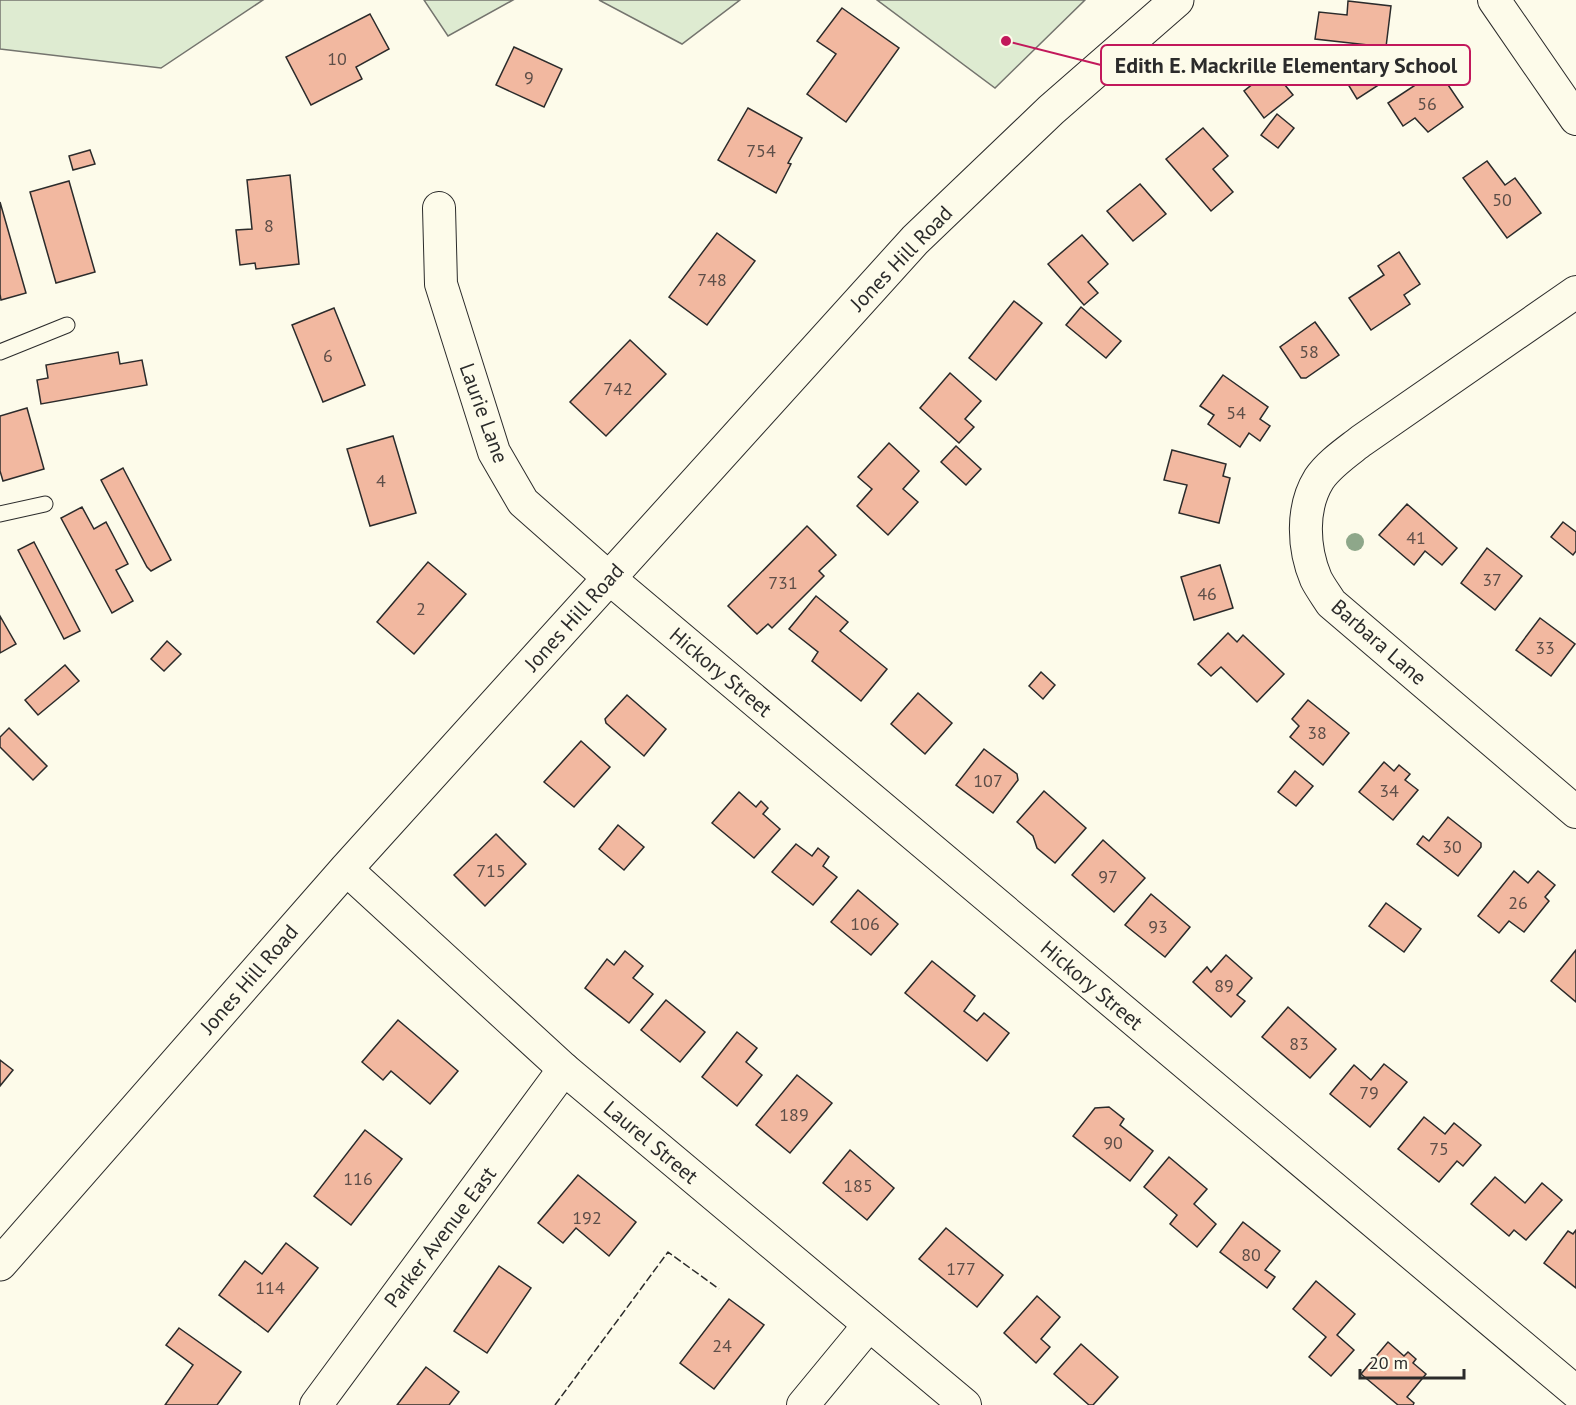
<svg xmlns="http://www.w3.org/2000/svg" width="1576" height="1405" font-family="'PT Sans',sans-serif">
  <rect width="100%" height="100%" fill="#fdfbea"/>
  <g fill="#deebd1" stroke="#74746e" stroke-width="1.5">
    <path d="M 0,0 L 263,0 L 161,68 L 0,49 Z"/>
    <path d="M 424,0 L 513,0 L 448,36 Z"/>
    <path d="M 599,0 L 740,0 L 682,44 Z"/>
    <path d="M 877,0 L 1085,0 L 995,88 Z"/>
  </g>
  <g fill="#f2b8a0" stroke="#2b2b2b" stroke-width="1.5">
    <path d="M 1348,1 L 1391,6 L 1386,47 L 1315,39 L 1319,12 L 1347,15 Z"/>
    <path d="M 842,8 L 899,48 L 846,122 L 807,94 L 836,54 L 817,41 Z"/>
    <path d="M 370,14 L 389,49 L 356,67 L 362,79 L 311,105 L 286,57 Z"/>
    <path d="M 514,47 L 562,69 L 544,107 L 496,85 Z"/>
    <path d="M 1384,58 L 1394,75 L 1357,99 L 1346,81 Z"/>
    <path d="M 1272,69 L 1293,95 L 1264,118 L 1244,91 Z"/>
    <path d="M 1438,70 L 1463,107 L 1428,132 L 1415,118 L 1403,126 L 1388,103 Z"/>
    <path d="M 748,108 L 802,138 L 788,163 L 791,164 L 776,193 L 718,160 Z"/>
    <path d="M 1277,114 L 1294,128 L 1278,148 L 1261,135 Z"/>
    <path d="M 1203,128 L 1228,156 L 1213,169 L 1233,192 L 1211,211 L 1166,159 Z"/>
    <path d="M 90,150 L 95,164 L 73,170 L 69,156 Z"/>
    <path d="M 1487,161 L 1505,185 L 1515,178 L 1541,213 L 1507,238 L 1463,178 Z"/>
    <path d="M 290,175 L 299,264 L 256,269 L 255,263 L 240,265 L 236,230 L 252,229 L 247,180 Z"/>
    <path d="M 69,181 L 95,272 L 56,283 L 30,192 Z"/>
    <path d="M 1140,184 L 1166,214 L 1133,241 L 1107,211 Z"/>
    <path d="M 0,202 L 26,293 L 1,300 L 0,294 Z"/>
    <path d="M 717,233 L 755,261 L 707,325 L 669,297 Z"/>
    <path d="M 1082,235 L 1108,264 L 1088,282 L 1098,293 L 1084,305 L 1048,264 Z"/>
    <path d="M 1399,252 L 1420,284 L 1404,295 L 1410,304 L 1371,330 L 1349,298 L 1384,275 L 1378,266 Z"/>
    <path d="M 1014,301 L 1042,323 L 996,380 L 969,358 Z"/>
    <path d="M 1081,307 L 1121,341 L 1106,358 L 1066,325 Z"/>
    <path d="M 334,308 L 365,385 L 323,402 L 292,325 Z"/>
    <path d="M 1315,322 L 1339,355 L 1306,378 L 1301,378 L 1280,347 Z"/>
    <path d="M 630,340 L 666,374 L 606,436 L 570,402 Z"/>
    <path d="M 118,352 L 120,364 L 142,360 L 147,385 L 41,404 L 37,380 L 48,378 L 46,365 Z"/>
    <path d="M 950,373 L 981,401 L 965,419 L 974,427 L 959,443 L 920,408 Z"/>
    <path d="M 1223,375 L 1268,407 L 1260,419 L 1270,426 L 1260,441 L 1249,433 L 1240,447 L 1208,424 L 1214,415 L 1200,406 Z"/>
    <path d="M 27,408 L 44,469 L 3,481 L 0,471 L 0,416 Z"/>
    <path d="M 393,436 L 416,513 L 370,526 L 347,449 Z"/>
    <path d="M 889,443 L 919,471 L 903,489 L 918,502 L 888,535 L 857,506 L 872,489 L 858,477 Z"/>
    <path d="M 956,446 L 981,469 L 966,485 L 941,462 Z"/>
    <path d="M 1172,450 L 1226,464 L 1223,476 L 1230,478 L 1219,523 L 1179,513 L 1187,485 L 1164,480 Z"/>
    <path d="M 123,468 L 171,560 L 151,571 L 147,567 L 101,480 Z"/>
    <path d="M 1407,504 L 1457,548 L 1442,565 L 1425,551 L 1414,565 L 1379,535 Z"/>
    <path d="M 82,507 L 94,529 L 106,522 L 128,564 L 116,570 L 133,601 L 112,613 L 61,518 Z"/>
    <path d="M 1563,522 L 1576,532 L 1576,551 L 1573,555 L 1551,537 Z"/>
    <path d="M 807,526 L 836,555 L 819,571 L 824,576 L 772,628 L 768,624 L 757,634 L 728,606 Z"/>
    <path d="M 34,542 L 80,631 L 64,639 L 18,550 Z"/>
    <path d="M 1487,548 L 1522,576 L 1495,610 L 1461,583 Z"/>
    <path d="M 428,562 L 466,594 L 414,654 L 377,622 Z"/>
    <path d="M 1220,565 L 1233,608 L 1194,620 L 1181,577 Z"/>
    <path d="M 816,596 L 848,622 L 840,631 L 887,669 L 861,701 L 812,661 L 818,652 L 789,629 Z"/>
    <path d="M 0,616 L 16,644 L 0,653 Z"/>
    <path d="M 1540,618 L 1575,644 L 1551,676 L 1516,650 Z"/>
    <path d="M 1228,633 L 1237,642 L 1243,635 L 1284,674 L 1257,702 L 1221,667 L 1211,676 L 1198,664 Z"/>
    <path d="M 167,641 L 181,654 L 164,671 L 151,659 Z"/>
    <path d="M 65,665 L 79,681 L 38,715 L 25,700 Z"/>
    <path d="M 1041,672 L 1055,685 L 1043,699 L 1029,686 Z"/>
    <path d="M 918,693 L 952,723 L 925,754 L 891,724 Z"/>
    <path d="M 627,695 L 666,729 L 644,756 L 606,723 L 605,719 Z"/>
    <path d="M 1308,700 L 1349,733 L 1323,765 L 1290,737 L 1299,726 L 1292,719 Z"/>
    <path d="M 9,728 L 47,766 L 33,780 L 0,747 L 0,737 Z"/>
    <path d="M 581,741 L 610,767 L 574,807 L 544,782 Z"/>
    <path d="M 984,749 L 1017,774 L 1018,780 L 993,813 L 956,785 Z"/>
    <path d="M 1384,762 L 1394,771 L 1399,765 L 1410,774 L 1405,780 L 1418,790 L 1393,820 L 1359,792 Z"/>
    <path d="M 1295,771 L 1313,786 L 1296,806 L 1278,792 Z"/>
    <path d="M 1044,791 L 1086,828 L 1055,863 L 1037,848 L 1033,836 L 1017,822 Z"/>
    <path d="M 739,792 L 756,807 L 761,801 L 768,808 L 763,814 L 780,829 L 754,858 L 712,823 Z"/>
    <path d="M 1448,817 L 1481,843 L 1481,847 L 1458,876 L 1417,844 L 1423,836 L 1429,841 Z"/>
    <path d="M 618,825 L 644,847 L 624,870 L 599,849 Z"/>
    <path d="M 496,834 L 526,864 L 485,906 L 454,875 Z"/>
    <path d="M 1103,840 L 1145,878 L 1114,912 L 1072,875 Z"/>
    <path d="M 796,844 L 812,856 L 818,848 L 829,857 L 823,866 L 837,877 L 813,905 L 772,872 Z"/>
    <path d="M 1514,871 L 1528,883 L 1538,871 L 1555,885 L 1545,897 L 1549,901 L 1524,932 L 1509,921 L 1499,933 L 1478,916 Z"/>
    <path d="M 858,890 L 898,924 L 871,955 L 831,922 Z"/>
    <path d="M 1151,894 L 1190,927 L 1165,957 L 1125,925 Z"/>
    <path d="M 1386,903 L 1421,929 L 1404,952 L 1369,926 Z"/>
    <path d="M 1576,950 L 1576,1002 L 1551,981 Z"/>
    <path d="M 625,951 L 643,966 L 633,978 L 653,994 L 629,1023 L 585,988 L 607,959 L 614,965 Z"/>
    <path d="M 1226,955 L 1252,978 L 1237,995 L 1245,1001 L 1231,1017 L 1193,982 L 1207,967 L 1211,972 Z"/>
    <path d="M 932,961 L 975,996 L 964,1011 L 977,1021 L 984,1013 L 1009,1033 L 987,1061 L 905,993 Z"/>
    <path d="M 666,1000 L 705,1032 L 680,1062 L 641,1030 Z"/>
    <path d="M 1288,1007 L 1336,1049 L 1310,1078 L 1262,1037 Z"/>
    <path d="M 398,1020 L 458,1071 L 430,1104 L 391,1071 L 383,1080 L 362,1062 Z"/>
    <path d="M 737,1032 L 757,1048 L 746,1062 L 762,1075 L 737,1106 L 702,1077 Z"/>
    <path d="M 0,1060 L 13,1070 L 0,1086 Z"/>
    <path d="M 1384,1064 L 1407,1082 L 1370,1127 L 1330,1094 L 1354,1065 L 1371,1080 Z"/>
    <path d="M 797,1075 L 832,1103 L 790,1153 L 756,1125 Z"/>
    <path d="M 1109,1107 L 1124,1119 L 1120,1125 L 1153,1151 L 1130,1181 L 1073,1136 L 1095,1108 Z"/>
    <path d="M 1424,1117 L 1445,1134 L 1454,1123 L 1481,1145 L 1463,1166 L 1457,1161 L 1439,1182 L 1398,1149 Z"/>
    <path d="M 365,1130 L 402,1159 L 351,1225 L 314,1196 Z"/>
    <path d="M 850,1150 L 894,1188 L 867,1220 L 823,1183 Z"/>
    <path d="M 1169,1157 L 1207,1189 L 1194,1204 L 1216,1224 L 1197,1247 L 1170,1224 L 1177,1215 L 1144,1187 Z"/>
    <path d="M 578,1175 L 636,1222 L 609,1256 L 576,1228 L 563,1243 L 538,1223 Z"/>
    <path d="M 1495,1177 L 1525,1203 L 1542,1183 L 1562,1200 L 1526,1240 L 1514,1230 L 1509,1236 L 1471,1204 Z"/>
    <path d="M 1243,1222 L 1280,1251 L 1265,1270 L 1275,1277 L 1267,1288 L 1220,1252 Z"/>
    <path d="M 946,1228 L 1003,1275 L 977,1307 L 919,1259 Z"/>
    <path d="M 1576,1230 L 1576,1288 L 1544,1263 L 1568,1231 L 1573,1234 Z"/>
    <path d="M 286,1243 L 318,1268 L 268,1332 L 219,1295 L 245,1261 L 262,1274 Z"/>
    <path d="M 499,1266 L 531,1288 L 487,1353 L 454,1331 Z"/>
    <path d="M 1316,1281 L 1355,1314 L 1337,1335 L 1354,1350 L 1331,1376 L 1309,1357 L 1326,1337 L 1293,1309 Z"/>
    <path d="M 1037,1296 L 1060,1317 L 1041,1339 L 1050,1347 L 1036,1363 L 1004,1333 Z"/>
    <path d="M 729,1299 L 764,1325 L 714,1389 L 680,1363 Z"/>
    <path d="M 179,1328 L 241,1372 L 217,1405 L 165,1405 L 193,1365 L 166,1345 Z"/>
    <path d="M 1388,1342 L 1404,1356 L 1408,1352 L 1416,1359 L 1413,1363 L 1426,1374 L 1407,1397 L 1414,1403 L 1413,1405 L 1398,1405 L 1361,1374 Z"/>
    <path d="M 1081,1344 L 1118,1377 L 1093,1405 L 1089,1405 L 1054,1374 Z"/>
    <path d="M 426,1367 L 459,1392 L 449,1405 L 397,1405 Z"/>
  </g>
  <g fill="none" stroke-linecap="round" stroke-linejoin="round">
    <g stroke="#2b2b2b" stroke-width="17">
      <g id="lane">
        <path d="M 0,352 L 67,325"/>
        <path d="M 0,514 L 45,504"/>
      </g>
    </g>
    <g stroke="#2b2b2b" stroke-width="34">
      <g id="street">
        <path d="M 1494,0 L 1576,119"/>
        <path d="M 439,208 L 441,284 L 494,452 L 523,502 L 609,578 L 1576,1392"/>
        <path d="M 1576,292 L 1361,441 C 1347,452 1329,464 1319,479 C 1301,508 1303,548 1316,579 C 1320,587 1326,595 1331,603 L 1576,812"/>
        <path d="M 346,869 L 564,1069 L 965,1405"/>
        <path d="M 316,1405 L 564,1069"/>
        <path d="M 803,1405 L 869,1325"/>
      </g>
    </g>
    <g stroke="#2b2b2b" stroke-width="35">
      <path id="secondary" d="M 0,1264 L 346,869 L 915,240 L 1051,110 L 1177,0"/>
    </g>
    <use href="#lane" stroke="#fdfbea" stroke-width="15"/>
    <use href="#street" stroke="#fdfbea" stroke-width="32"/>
    <use href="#secondary" stroke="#fdfbea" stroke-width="33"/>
    <path stroke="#2b2b2b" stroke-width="1.5" stroke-dasharray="8 3" stroke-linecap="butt" d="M 555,1405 L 668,1252 L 719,1289"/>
  </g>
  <circle fill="#8ea78a" cx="1355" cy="542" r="9"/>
  <g text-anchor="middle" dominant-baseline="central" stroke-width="4.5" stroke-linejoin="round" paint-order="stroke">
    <g font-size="18" fill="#5d4e48">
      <text x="337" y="58">10</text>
      <text x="529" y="77">9</text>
      <text x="1427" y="103">56</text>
      <text x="761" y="150">754</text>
      <text x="1502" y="199">50</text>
      <text x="269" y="225">8</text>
      <text x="712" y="279">748</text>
      <text x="1309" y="351">58</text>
      <text x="328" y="355">6</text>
      <text x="618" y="388">742</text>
      <text x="1236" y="412">54</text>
      <text x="381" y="480">4</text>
      <text x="1416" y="537">41</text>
      <text x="1492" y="579">37</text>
      <text x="783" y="582">731</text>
      <text x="1207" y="593">46</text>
      <text x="421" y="608">2</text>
      <text x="1545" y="647">33</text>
      <text x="1317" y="732">38</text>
      <text x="988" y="780">107</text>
      <text x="1389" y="790">34</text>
      <text x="1452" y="846">30</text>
      <text x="491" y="870">715</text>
      <text x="1108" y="876">97</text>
      <text x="1518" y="902">26</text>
      <text x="865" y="923">106</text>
      <text x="1158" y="926">93</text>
      <text x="1224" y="985">89</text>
      <text x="1299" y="1043">83</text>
      <text x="1369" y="1092">79</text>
      <text x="794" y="1114">189</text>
      <text x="1113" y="1142">90</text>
      <text x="1439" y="1148">75</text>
      <text x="358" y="1178">116</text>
      <text x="858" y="1185">185</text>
      <text x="587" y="1217">192</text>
      <text x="1251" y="1254">80</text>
      <text x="961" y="1268">177</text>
      <text x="270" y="1287">114</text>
      <text x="722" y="1345">24</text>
    </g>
    <g font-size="21" fill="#2b2b2b" stroke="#fdfbea">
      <text transform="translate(901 258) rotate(-46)">Jones Hill Road</text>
      <text transform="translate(484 413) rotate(70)">Laurie Lane</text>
      <text transform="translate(574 617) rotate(-48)">Jones Hill Road</text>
      <text transform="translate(1379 642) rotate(41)">Barbara Lane</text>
      <text transform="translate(721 672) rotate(40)">Hickory Street</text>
      <text transform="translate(249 979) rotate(-49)">Jones Hill Road</text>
      <text transform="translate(1092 985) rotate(40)">Hickory Street</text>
      <text transform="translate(651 1142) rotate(40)">Laurel Street</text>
      <text transform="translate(440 1237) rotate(-53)">Parker Avenue East</text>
    </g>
  </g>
  <path fill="none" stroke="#c2185b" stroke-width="2" d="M1006 41L1101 65"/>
  <circle fill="#c2185b" stroke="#fdfbea" stroke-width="2" cx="1006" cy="41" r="6"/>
  <rect fill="#fdfbea" stroke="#c2185b" stroke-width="2" x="1101" y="45" width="369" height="40" rx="6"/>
  <g font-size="22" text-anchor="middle" font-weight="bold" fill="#2b2b2b">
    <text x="1286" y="73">Edith E. Mackrille Elementary School</text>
  </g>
  <path d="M1360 1369v9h104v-9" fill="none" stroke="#2b2b2b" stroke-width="3"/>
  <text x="1369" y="1369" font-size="18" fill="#2b2b2b" stroke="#fdfbea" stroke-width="4.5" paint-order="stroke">20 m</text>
</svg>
